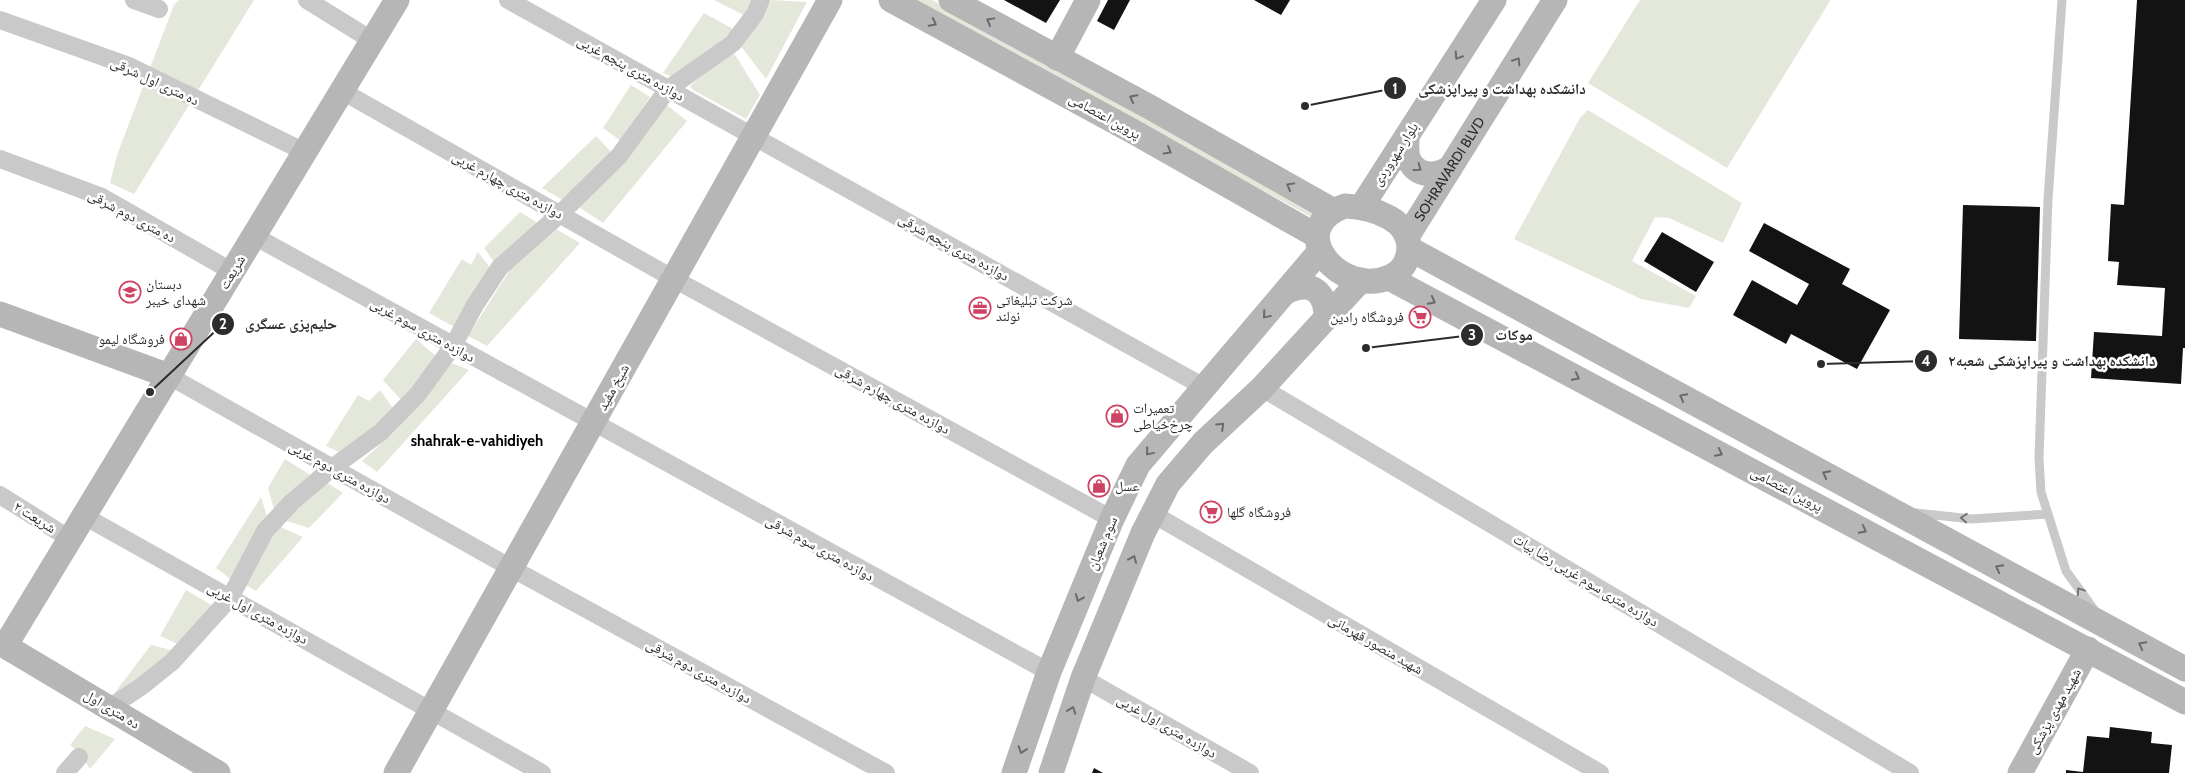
<svg xmlns="http://www.w3.org/2000/svg" width="2185" height="773" font-family="Cabin,'Noto Naskh Arabic',sans-serif">
  <rect width="100%" height="100%" fill="#fff"/>
  <g fill="#e4e8db">
    <path d="M 179,0 L 254,0 L 134,194 L 110,183 L 117,155 L 174,5 Z"/>
    <path d="M 714,0 L 754,0 L 744,15 Z"/>
    <path d="M 771,0 L 807,2 L 766,79 L 740,45 L 762,20 Z"/>
    <path d="M 912,0 L 932,0 L 1325,213 L 1319,221 Z"/>
    <path d="M 1640,0 L 1828,0 L 1830,1 L 1727,168 L 1588,83 Z"/>
    <path d="M 704,13 L 735,30 L 708,50 L 676,78 L 663,73 Z"/>
    <path d="M 732,50 L 760,95 L 746,119 L 693,90 L 690,86 Z"/>
    <path d="M 631,85 L 650,97 L 621,141 L 603,128 Z"/>
    <path d="M 664,103 L 687,121 L 603,223 L 579,207 Z"/>
    <path d="M 1588,110 L 1742,203 L 1723,243 L 1669,218 L 1655,217 L 1632,261 L 1696,296 L 1689,308 L 1641,299 L 1514,239 L 1580,118 Z"/>
    <path d="M 596,136 L 611,152 L 566,202 L 542,188 Z"/>
    <path d="M 520,212 L 541,225 L 495,263 L 484,248 Z"/>
    <path d="M 556,229 L 580,243 L 487,346 L 468,336 L 515,262 Z"/>
    <path d="M 478,252 L 492,270 L 456,328 L 429,313 L 462,259 L 471,265 Z"/>
    <path d="M 416,339 L 437,357 L 402,401 L 383,380 Z"/>
    <path d="M 452,363 L 469,370 L 377,472 L 362,461 L 395,431 Z"/>
    <path d="M 380,390 L 395,411 L 341,453 L 326,446 L 358,395 L 369,401 Z"/>
    <path d="M 285,459 L 312,476 L 275,513 L 268,488 Z"/>
    <path d="M 326,482 L 343,493 L 309,528 L 284,520 Z"/>
    <path d="M 261,497 L 268,520 L 233,581 L 216,568 Z"/>
    <path d="M 278,526 L 303,537 L 256,591 L 244,584 Z"/>
    <path d="M 186,590 L 213,606 L 180,645 L 160,636 Z"/>
    <path d="M 151,645 L 175,651 L 110,699 Z"/>
    <path d="M 85,726 L 115,739 L 90,769 L 80,753 L 70,745 Z"/>
  </g>
  <g fill="#131313">
    <path d="M 1004,0 L 1060,0 L 1046,23 Z"/>
    <path d="M 1108,0 L 1130,0 L 1114,30 L 1097,21 Z"/>
    <path d="M 1254,0 L 1290,0 L 1281,15 Z"/>
    <path d="M 2137,0 L 2185,0 L 2185,348 L 2183,348 L 2181,384 L 2091,378 L 2094,332 L 2162,336 L 2165,288 L 2117,285 L 2119,262 L 2108,261 L 2111,204 L 2124,205 Z"/>
    <path d="M 1963,205 L 2040,207 L 2036,341 L 1959,339 Z"/>
    <path d="M 1764,223 L 1850,269 L 1842,284 L 1890,310 L 1857,369 L 1791,334 L 1786,344 L 1733,315 L 1752,280 L 1797,305 L 1809,284 L 1749,251 Z"/>
    <path d="M 1662,232 L 1714,262 L 1696,292 L 1644,261 Z"/>
    <path d="M 2110,727 L 2152,732 L 2151,743 L 2172,745 L 2169,773 L 2066,773 L 2066,770 L 2083,772 L 2087,736 L 2109,738 Z"/>
    <path d="M 1094,768 L 1103,773 L 1092,773 Z"/>
  </g>
  <g fill="none" stroke-linecap="round" stroke-linejoin="round">
    <g stroke="#c9c9c9" stroke-width="9">
      <path d="M 2062,0 L 2048,199 L 2039,458 L 2041,492 L 2066,571 L 2095,611"/>
      <path d="M 1916,513 L 1972,519 L 2048,514"/>
    </g>
    <g stroke="#c9c9c9" stroke-width="18">
      <path d="M 134,0 L 159,9"/>
      <path d="M 307,0 L 373,41"/>
      <path d="M 508,0 L 1206,388"/>
      <path d="M 0,20 L 129,66 L 305,152"/>
      <path d="M 342,91 L 674,279 L 1112,519"/>
      <path d="M 0,159 L 102,197 L 233,272"/>
      <path d="M 254,236 L 1049,672"/>
      <path d="M 169,376 L 511,568 L 886,773"/>
      <path d="M 1262,388 L 1910,773"/>
      <path d="M 0,495 L 70,539"/>
      <path d="M 1153,514 L 1600,773"/>
      <path d="M 84,516 L 542,773"/>
      <path d="M 1083,678 L 1250,773"/>
      <path d="M 109,708 L 142,686 L 172,662 L 230,598 L 265,531 L 292,502 L 332,468 L 381,432 L 418,394 L 453,346 L 475,305 L 500,267 L 560,214 L 619,156 L 668,89 L 733,43 L 755,14 L 761,0"/>
      <path d="M 65,773 L 79,757"/>
    </g>
    <g stroke="#b6b6b6" stroke-width="25">
      <path d="M 891,0 L 1134,132 L 1317,236"/>
      <path d="M 951,0 L 1148,106 L 1332,210"/>
      <path d="M 1057,58 L 1088,0"/>
      <path d="M 1407,136 C 1407,143 1406,154 1409,160 C 1418,178 1436,176 1450,168"/>
      <path d="M 1345,206 C 1372,207 1416,220 1408,255 C 1406,265 1399,273 1390,277 C 1340,299 1282,228 1345,206 Z"/>
      <path d="M 1362,206 L 1494,0"/>
      <path id="s1" d="M 1407,237 L 1555,0"/>
      <path d="M 1410,249 L 2185,669"/>
      <path d="M 1389,278 L 2185,702"/>
      <path d="M 1286,292 C 1311,280 1326,291 1326,318"/>
      <path d="M 0,314 L 169,376"/>
      <path d="M 218,773 L 5,646 L 397,0"/>
      <path d="M 396,773 L 830,0"/>
      <path d="M 1014,773 L 1049,672 L 1112,519 L 1138,465 L 1320,251"/>
      <path d="M 1051,773 L 1083,678 L 1143,533 L 1168,484 L 1203,443 L 1262,388 L 1361,280"/>
      <path d="M 2020,773 L 2088,649"/>
    </g>
  </g>
  <defs><path id="oneway-chevron" d="M-2-3.5L2.5 0L-2 3.5" fill="none" stroke-width="1.6" stroke-linecap="round" stroke-linejoin="round" transform="scale(1.25)"/></defs>
  <g stroke="#6a6a6a">
    <use href="#oneway-chevron" transform="translate(990 21) rotate(-151)"/>
    <use href="#oneway-chevron" transform="translate(933 23) rotate(28)"/>
    <use href="#oneway-chevron" transform="translate(1458 56) rotate(123)"/>
    <use href="#oneway-chevron" transform="translate(1517 61) rotate(-58)"/>
    <use href="#oneway-chevron" transform="translate(1133 98) rotate(-152)"/>
    <use href="#oneway-chevron" transform="translate(1168 151) rotate(30)"/>
    <use href="#oneway-chevron" transform="translate(1418 168) rotate(36)"/>
    <use href="#oneway-chevron" transform="translate(1290 186) rotate(-151)"/>
    <use href="#oneway-chevron" transform="translate(1432 301) rotate(28)"/>
    <use href="#oneway-chevron" transform="translate(1266 315) rotate(130)"/>
    <use href="#oneway-chevron" transform="translate(1576 377) rotate(28)"/>
    <use href="#oneway-chevron" transform="translate(1683 397) rotate(-152)"/>
    <use href="#oneway-chevron" transform="translate(1221 426) rotate(-43)"/>
    <use href="#oneway-chevron" transform="translate(1149 452) rotate(130)"/>
    <use href="#oneway-chevron" transform="translate(1719 453) rotate(28)"/>
    <use href="#oneway-chevron" transform="translate(1826 474) rotate(-152)"/>
    <use href="#oneway-chevron" transform="translate(1863 530) rotate(28)"/>
    <use href="#oneway-chevron" transform="translate(1133 559) rotate(-67)"/>
    <use href="#oneway-chevron" transform="translate(1999 568) rotate(-152)"/>
    <use href="#oneway-chevron" transform="translate(1079 598) rotate(112)"/>
    <use href="#oneway-chevron" transform="translate(2142 645) rotate(-152)"/>
    <use href="#oneway-chevron" transform="translate(1072 710) rotate(-71)"/>
    <use href="#oneway-chevron" transform="translate(1022 750) rotate(109)"/>
  </g>
  <g stroke="#737373">
    <use href="#oneway-chevron" transform="translate(1964 518) rotate(-176)"/>
    <use href="#oneway-chevron" transform="translate(2080 591) rotate(-124)"/>
  </g>
  <defs>
    <g id="school-ring" transform="scale(1.125)"><circle r="9.5" fill="#fff" stroke="#ce4363" stroke-width="1.5"/><path d="M0-5L7-2L0 1L-7-2ZM-4 1L0 2.5L4 1V4Q0 6-4 4Z" fill="#ce4363"/></g>
    <g id="office-ring" transform="scale(1.125)"><circle r="9.5" fill="#fff" stroke="#ce4363" stroke-width="1.5"/><path d="M-6-3h4V-5.5h4V-3h4V5H-6ZM-1-4.5V-3h2v-1.5ZM-6 0V1H6V0Z" fill="#ce4363"/></g>
    <g id="supermarket-ring" transform="scale(1.125)"><circle r="9.5" fill="#fff" stroke="#ce4363" stroke-width="1.5"/><path d="M-6-5.5h2.5l.6 2H6L4.5 2H-2.5L-4.4-4H-6ZM-1.5 3.2a1.3 1.3 0 1 0 .1 0ZM3 3.2a1.3 1.3 0 1 0 .1 0Z" fill="#ce4363"/></g>
    <g id="shop-ring" transform="scale(1.125)"><circle r="9.5" fill="#fff" stroke="#ce4363" stroke-width="1.5"/><path d="M-5-2.5h2.3a2.7 3.5 0 0 1 5.4 0H5L5.5 6h-11ZM-1.5-2.5h3a1.5 2.3 0 0 0-3 0Z" fill="#ce4363"/></g>
  </defs>
  <g fill-rule="evenodd">
    <use href="#school-ring" x="130" y="292"/>
    <use href="#office-ring" x="980" y="308"/>
    <use href="#supermarket-ring" x="1420" y="317"/>
    <use href="#shop-ring" x="181" y="339"/>
    <use href="#shop-ring" x="1117" y="416"/>
    <use href="#shop-ring" x="1099" y="486"/>
    <use href="#supermarket-ring" x="1211" y="512"/>
  </g>
  <g text-anchor="middle" dominant-baseline="central" stroke-width="5" stroke-linejoin="round" paint-order="stroke">
    <g font-size="14" fill="#2c2c2c" stroke="#fff">
      <text transform="translate(631 68) rotate(29)">دوازده متری پنجم غربی</text>
      <text transform="translate(155 81) rotate(25)">ده متری اول شرقی</text>
      <text transform="translate(1105 116) rotate(29)">پروین اعتصامی</text>
      <text transform="translate(1395 154) rotate(-57)">بلوار سهروردی</text>
      <text stroke="none"><textPath href="#s1" startOffset="80">SOHRAVARDI BLVD</textPath></text>
      <text transform="translate(508 185) rotate(29)">دوازده متری چهارم غربی</text>
      <text transform="translate(132 216) rotate(28)">ده متری دوم شرقی</text>
      <text transform="translate(954 247) rotate(29)">دوازده متری پنجم شرقی</text>
      <text transform="translate(232 272) rotate(-59)">شریعت</text>
      <text transform="translate(423 330) rotate(29)">دوازده متری سوم غربی</text>
      <text transform="translate(613 387) rotate(-61)">شیخ مفید</text>
      <text transform="translate(893 399) rotate(29)">دوازده متری چهارم شرقی</text>
      <text transform="translate(340 472) rotate(29)">دوازده متری دوم غربی</text>
      <text transform="translate(1787 489) rotate(28)">پروین اعتصامی</text>
      <text transform="translate(35 517) rotate(32)">شریعت ۲</text>
      <text transform="translate(1102 543) rotate(-67)">سوم شعبان</text>
      <text transform="translate(820 548) rotate(29)">دوازده متری سوم شرقی</text>
      <text transform="translate(1586 580) rotate(31)">دوازده متری سوم غربی رضا بیات</text>
      <text transform="translate(258 613) rotate(29)">دوازده متری اول غربی</text>
      <text transform="translate(1376 644) rotate(30)">شهید منصور قهرمانی</text>
      <text transform="translate(699 671) rotate(29)">دوازده متری دوم شرقی</text>
      <text transform="translate(112 709) rotate(31)">ده متری اول</text>
      <text transform="translate(2054 711) rotate(-61)">شهید مهدی پزشکی</text>
      <text transform="translate(1167 726) rotate(30)">دوازده متری اول غربی</text>
    </g>
    <g font-size="14" fill="#2c2c2c" stroke="#fff" text-anchor="start">
      <text x="146" y="284">دبستان<tspan x="146" dy="16">شهدای خیبر</tspan></text>
      <text x="996" y="300">شرکت تبلیغاتی<tspan x="996" dy="16">نولند</tspan></text>
      <text x="1404" y="317" text-anchor="end">فروشگاه رادین</text>
      <text x="165" y="339" text-anchor="end">فروشگاه لیمو</text>
      <text x="1133" y="408">تعمیرات<tspan x="1133" dy="16">چرخ‌خیاطی</tspan></text>
      <text x="1115" y="486">عسل</text>
      <text x="1227" y="512">فروشگاه گلها</text>
    </g>
    <g font-size="15" font-weight="bold" fill="#000" stroke="#fff">
      <text x="477" y="441">shahrak-e-vahidiyeh</text>
    </g>
  </g>
  <path fill="none" stroke="#2c2c2c" stroke-width="2" d="M1305 106L1395 88M150 392L223 324M1366 348L1472 335M1821 364L1926 361"/>
  <g fill="#2c2c2c" stroke="#fff" stroke-width="2">
    <circle cx="1305" cy="106" r="5"/>
    <circle cx="150" cy="392" r="5"/>
    <circle cx="1366" cy="348" r="5"/>
    <circle cx="1821" cy="364" r="5"/>
    <circle cx="1395" cy="88" r="12"/>
    <circle cx="223" cy="324" r="12"/>
    <circle cx="1472" cy="335" r="12"/>
    <circle cx="1926" cy="361" r="12"/>
  </g>
  <g font-size="15" text-anchor="middle" font-weight="bold" fill="#fff">
    <text x="1395" y="94">1</text>
    <text x="223" y="329">2</text>
    <text x="1472" y="340">3</text>
    <text x="1926" y="366">4</text>
  </g>
  <g font-size="15" text-anchor="middle" font-weight="bold" fill="#2c2c2c" stroke="#fff" stroke-width="5" stroke-linejoin="round" paint-order="stroke">
    <text x="1502" y="94">دانشکده بهداشت و پیراپزشکی</text>
    <text x="291" y="329">حلیم‌پزی عسگری</text>
    <text x="1514" y="340">موکات</text>
    <text x="2052" y="366">دانشکده بهداشت و پیراپزشکى شعبه۲</text>
  </g>
</svg>
